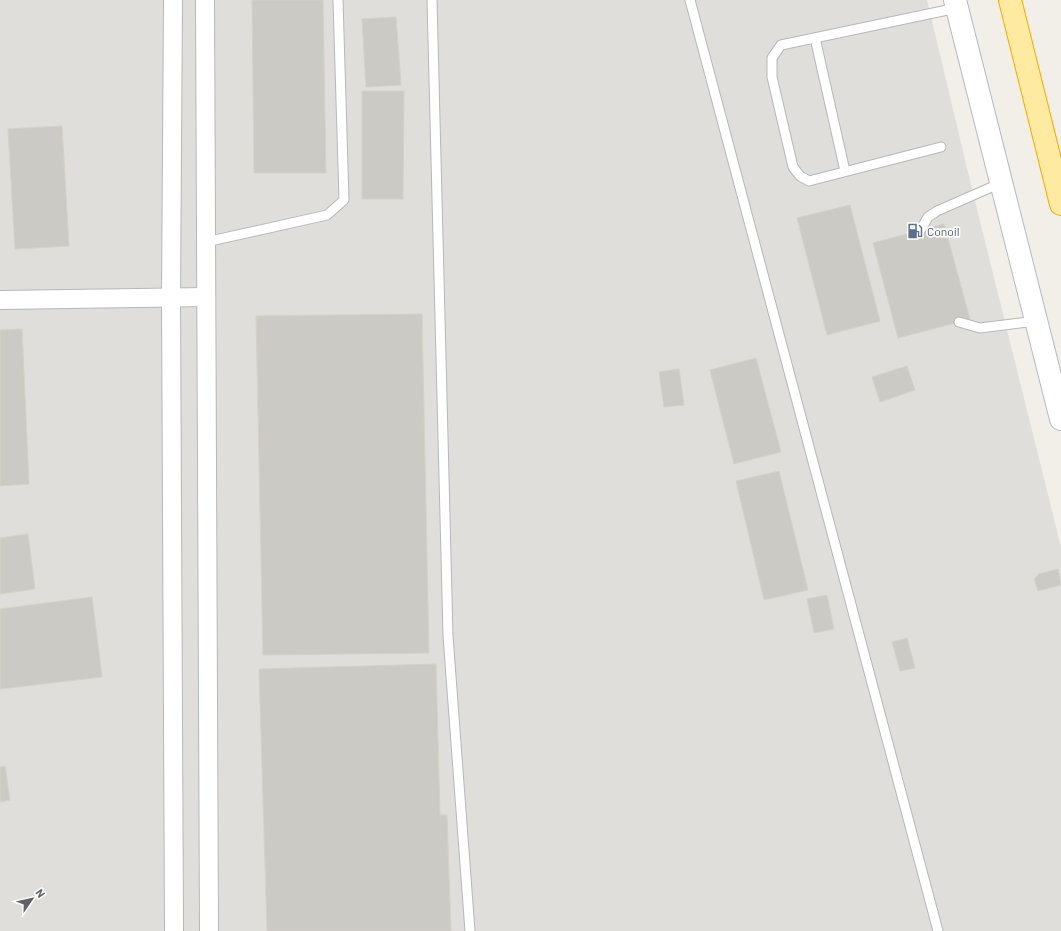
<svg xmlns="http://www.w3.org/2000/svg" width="1061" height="931" font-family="Barlow,sans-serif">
  <rect width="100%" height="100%" fill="#f1efe8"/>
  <path fill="#e0deda" d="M 0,0 L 927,0 L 972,189 L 1061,547 L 1061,931 L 0,931 Z"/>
  <g fill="#cccac5" stroke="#d6d1c6">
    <path d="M 252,0 L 323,0 L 326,173 L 254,173 Z"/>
    <path d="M 396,17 L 401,85 L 366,87 L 362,19 Z"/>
    <path d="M 362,91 L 404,91 L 403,199 L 362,199 Z"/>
    <path d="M 62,126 L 69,246 L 15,249 L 8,129 Z"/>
    <path d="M 850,205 L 880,321 L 827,335 L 797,218 Z"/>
    <path d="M 944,224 L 970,319 L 898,338 L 873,243 Z"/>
    <path d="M 422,314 L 429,653 L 263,655 L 256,316 Z"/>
    <path d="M 22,329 L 29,484 L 0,486 L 0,330 Z"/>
    <path d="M 756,358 L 781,452 L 734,464 L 710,370 Z"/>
    <path d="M 907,366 L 915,390 L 880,402 L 872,377 Z"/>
    <path d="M 679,369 L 684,405 L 664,407 L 659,372 Z"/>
    <path d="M 779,471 L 808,590 L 764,600 L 736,481 Z"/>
    <path d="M 28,534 L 35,589 L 0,594 L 0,538 Z"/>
    <path d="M 1058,569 L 1061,585 L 1038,591 L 1034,579 L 1039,574 Z"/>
    <path d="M 827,595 L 834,629 L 814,633 L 807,599 Z"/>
    <path d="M 92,597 L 102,677 L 0,689 L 0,609 Z"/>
    <path d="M 907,638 L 915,668 L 900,671 L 892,642 Z"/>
    <path d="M 436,664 L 440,815 L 447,815 L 451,931 L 267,931 L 259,669 Z"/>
    <path d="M 5,766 L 10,800 L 0,802 L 0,767 Z"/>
  </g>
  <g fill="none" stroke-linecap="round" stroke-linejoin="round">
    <g stroke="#b5b8bc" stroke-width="11">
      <g id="service">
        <path d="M 432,0 L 448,636 L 470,931"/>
        <path d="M 690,0 L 938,931"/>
        <path d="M 815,38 L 845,171"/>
        <path d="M 941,147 L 809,181 L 800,176 L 793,167 L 772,77 L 772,58 L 781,45 L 957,8"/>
        <path d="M 920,231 L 928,217 L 937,211 L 1001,183"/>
        <path d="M 206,242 L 327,215 L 344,200 L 338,0"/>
        <path d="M 959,322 L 980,328 L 1036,321"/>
      </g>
    </g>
    <g stroke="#b5b8bc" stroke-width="20">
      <g id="minor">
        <path d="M 173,0 L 171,298 L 174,931"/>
        <path d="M 205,0 L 209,931"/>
        <path d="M 0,300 L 206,297"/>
      </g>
    </g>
    <g stroke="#b6babf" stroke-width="24">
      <path id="secondary" d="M 955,0 L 1061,419"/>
    </g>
    <g stroke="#f9ab00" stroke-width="24">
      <path id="trunk" d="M 1010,0 L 1061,204"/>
    </g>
    <use href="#service" stroke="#fff" stroke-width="9"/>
    <use href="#minor" stroke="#fff" stroke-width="18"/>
    <use href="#secondary" stroke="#fff" stroke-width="22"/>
    <use href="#trunk" stroke="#feeaa1" stroke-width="22"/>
  </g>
  <defs>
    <g id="fuel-bare" transform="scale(1.2)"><path d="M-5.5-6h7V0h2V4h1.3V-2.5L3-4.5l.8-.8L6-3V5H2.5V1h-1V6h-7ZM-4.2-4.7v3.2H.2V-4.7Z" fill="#5c6f8a" stroke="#fff" stroke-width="2.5" paint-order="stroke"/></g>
  </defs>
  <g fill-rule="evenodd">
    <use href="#fuel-bare" x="915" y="231"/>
  </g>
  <g text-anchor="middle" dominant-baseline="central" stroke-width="3.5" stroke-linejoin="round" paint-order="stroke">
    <g font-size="12" fill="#4e5e75" stroke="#fff" text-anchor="start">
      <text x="927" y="231">Conoil</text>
    </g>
  </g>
  <g transform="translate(32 899) rotate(56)" stroke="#ffffff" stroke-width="3" paint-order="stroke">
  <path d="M0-3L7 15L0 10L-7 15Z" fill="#5f6368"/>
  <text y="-6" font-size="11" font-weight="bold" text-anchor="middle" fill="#5f6368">N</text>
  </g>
</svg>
